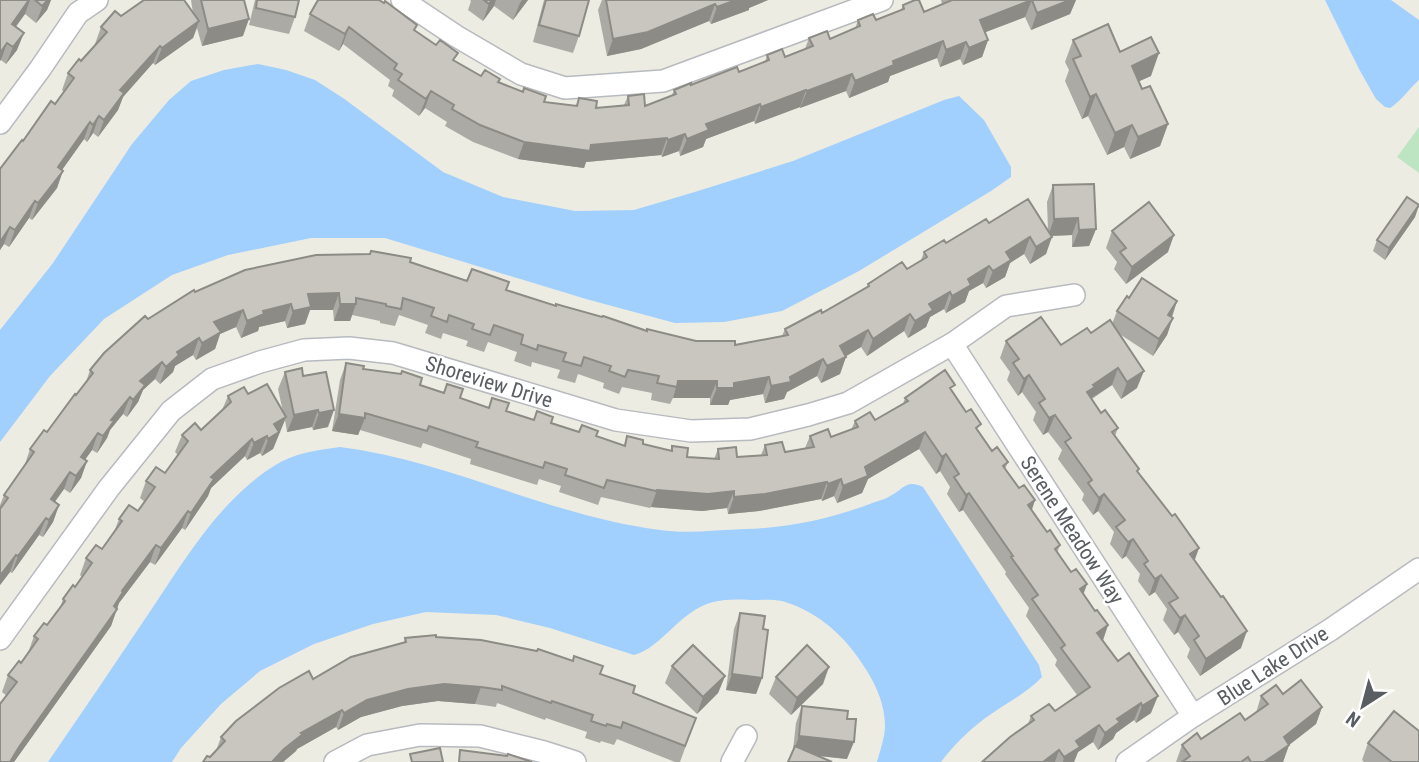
<svg xmlns="http://www.w3.org/2000/svg" width="1419" height="762" font-family="'Roboto Condensed',sans-serif">
  <rect width="100%" height="100%" fill="#edece2"/>
  <path fill="#bee5c1" d="M 1419,127 L 1419,173 L 1397,157 Z"/>
  <g fill="#a1cffe">
    <path d="M 1325,0 L 1391,0 L 1419,20 L 1419,80 C 1409,89 1400,102 1390,108 L 1385,107 L 1376,99 L 1359,69 Z"/>
    <path d="M 258,64 L 286,70 L 315,80 L 343,98 L 443,172 L 503,197 L 575,211 L 634,210 L 698,191 L 793,161 L 944,100 L 959,96 L 984,120 L 1011,167 L 1011,177 L 991,191 L 859,271 L 782,311 L 724,322 L 675,323 L 586,299 L 385,238 L 311,238 L 228,255 L 172,275 L 104,319 L 50,376 L 0,442 L 0,330 L 53,263 L 132,144 L 169,100 L 191,81 L 224,70 Z"/>
    <path d="M 340,447 C 450,461 550,516 660,530 C 687,534 717,530 745,529 C 789,528 834,518 875,502 C 880,500 886,499 890,496 C 904,489 906,479 923,487 L 1039,665 L 1042,677 C 1026,694 1003,705 984,719 C 968,731 953,746 941,762 L 877,762 C 880,751 885,737 885,726 C 885,706 877,687 867,671 C 847,638 820,612 782,601 C 772,599 760,600 750,600 C 739,599 724,599 713,602 C 679,611 663,647 634,655 L 550,628 L 496,615 L 426,612 L 373,624 L 314,644 L 260,671 L 221,704 L 181,748 L 172,762 L 48,762 C 81,714 114,665 147,616 C 183,563 218,501 274,466 C 294,453 317,450 340,447 Z"/>
  </g>
  <g fill="none" stroke-linecap="round" stroke-linejoin="round">
    <g stroke="#b7babf" stroke-width="24">
      <g id="minor">
        <path d="M 402,0 L 456,36 L 521,74 L 565,88 L 663,81 L 882,0"/>
        <path d="M 0,123 L 40,69 L 78,13 L 97,0"/>
        <path d="M 952,344 L 1193,716"/>
        <path d="M 0,639 L 109,488 L 171,411 L 212,379 L 260,362 L 304,350 L 349,348 L 393,353 L 616,420 L 691,431 L 750,429 L 808,415 L 848,403 L 952,344 L 1006,306 L 1074,295"/>
        <path d="M 335,762 L 367,745 L 420,735 L 480,736 L 544,752 L 575,762"/>
        <path d="M 732,762 L 746,736"/>
        <path d="M 1127,762 L 1193,716 L 1330,630 L 1419,569"/>
      </g>
    </g>
    <use href="#minor" stroke="#fff" stroke-width="21"/>
  </g>
  <g fill="#acaaa4">
    <path d="M 0,0 L 51,0 L 47,10 L 36,23 L 25,14 L 16,27 L 17,50 L 6,64 L 1,60 Z"/>
    <path d="M 191,0 L 244,0 L 243,36 L 202,46 L 197,28 L 193,38 L 155,65 L 153,63 L 123,97 L 118,110 L 98,137 L 93,133 L 87,142 L 84,139 L 62,170 L 57,188 L 32,220 L 29,218 L 9,247 L 4,244 L 0,250 L 0,169 L 64,92 L 62,90 L 68,73 L 95,45 L 95,44 L 101,27 L 121,16 L 193,13 Z"/>
    <path d="M 255,0 L 299,0 L 295,17 L 289,34 L 249,25 Z"/>
    <path d="M 470,0 L 528,0 L 513,20 L 494,6 L 483,21 L 468,10 L 471,1 Z"/>
    <path d="M 544,0 L 589,0 L 579,36 L 573,53 L 533,42 Z"/>
    <path d="M 602,0 L 768,0 L 749,8 L 749,10 L 711,24 L 709,21 L 641,49 L 607,56 L 598,10 Z"/>
    <path d="M 941,0 L 1076,0 L 1070,14 L 1031,30 L 1025,17 L 985,32 L 988,40 L 982,57 L 963,65 L 960,59 L 940,67 L 937,58 L 890,76 L 888,82 L 849,98 L 846,91 L 800,108 L 800,107 L 755,124 L 754,121 L 706,139 L 703,147 L 680,156 L 679,151 L 662,157 L 661,155 L 586,162 L 584,168 L 518,159 L 473,142 L 445,126 L 447,122 L 425,108 L 419,116 L 392,96 L 394,90 L 388,86 L 390,80 L 343,44 L 339,51 L 304,31 L 310,14 L 415,30 L 455,61 L 481,76 L 500,79 L 499,83 L 544,102 L 576,106 L 579,98 L 596,108 L 624,105 L 628,96 L 645,106 L 672,95 L 674,90 L 739,72 L 765,62 L 767,55 L 785,57 L 805,49 L 809,38 L 830,39 L 855,29 L 858,20 L 876,20 L 901,10 L 903,5 L 924,12 L 942,4 Z"/>
    <path d="M 1073,40 L 1120,52 L 1151,76 L 1139,81 L 1142,89 L 1168,124 L 1160,146 L 1130,159 L 1124,147 L 1107,155 L 1088,116 L 1082,119 L 1065,81 L 1069,70 L 1065,62 Z"/>
    <path d="M 1053,185 L 1096,229 L 1089,246 L 1072,247 L 1072,235 L 1051,236 L 1046,254 L 1030,264 L 1024,254 L 1010,263 L 1005,277 L 986,288 L 983,283 L 969,291 L 965,302 L 946,313 L 944,309 L 930,317 L 926,327 L 908,338 L 904,331 L 867,356 L 861,347 L 846,356 L 840,374 L 821,383 L 817,376 L 787,392 L 784,399 L 765,403 L 763,394 L 730,400 L 728,405 L 710,405 L 710,398 L 673,398 L 670,404 L 651,400 L 652,393 L 622,387 L 619,394 L 603,388 L 604,383 L 578,374 L 575,383 L 557,378 L 560,370 L 532,362 L 531,367 L 514,361 L 517,352 L 488,342 L 484,352 L 466,346 L 468,341 L 443,333 L 441,339 L 425,333 L 428,325 L 399,315 L 395,326 L 380,323 L 380,321 L 352,315 L 350,321 L 334,321 L 333,310 L 310,310 L 305,324 L 287,328 L 285,321 L 259,327 L 258,331 L 241,338 L 236,327 L 220,334 L 215,349 L 196,360 L 193,355 L 175,366 L 173,372 L 160,384 L 155,379 L 143,390 L 138,402 L 127,417 L 123,414 L 110,430 L 107,438 L 97,453 L 92,450 L 85,459 L 87,461 L 81,478 L 70,493 L 64,489 L 55,502 L 59,505 L 53,522 L 43,537 L 39,535 L 12,573 L 10,572 L 0,585 L 0,505 L 4,495 L 24,467 L 30,449 L 47,432 L 86,382 L 90,370 L 148,319 L 195,292 L 410,262 L 467,281 L 506,290 L 555,306 L 647,331 L 696,341 L 735,345 L 782,336 L 785,329 L 822,313 L 867,287 L 868,284 L 907,269 L 921,260 L 924,252 L 989,223 L 1048,231 L 1047,202 Z"/>
    <path d="M 1419,205 L 1415,217 L 1385,260 L 1373,251 L 1377,240 Z"/>
    <path d="M 1112,231 L 1168,252 L 1126,284 L 1114,269 L 1117,262 L 1106,248 Z"/>
    <path d="M 1129,298 L 1177,301 L 1167,335 L 1153,356 L 1118,333 L 1137,388 L 1121,399 L 1112,385 L 1092,399 L 1101,413 L 1118,428 L 1115,436 L 1138,473 L 1172,516 L 1199,548 L 1194,560 L 1241,648 L 1200,676 L 1187,657 L 1190,649 L 1178,632 L 1174,635 L 1163,620 L 1167,609 L 1155,592 L 1149,596 L 1138,581 L 1140,574 L 1126,556 L 1122,559 L 1110,544 L 1114,532 L 1098,511 L 1093,515 L 1082,500 L 1084,494 L 1058,459 L 1062,450 L 1048,432 L 1043,435 L 1033,420 L 1036,412 L 1022,392 L 1018,396 L 1007,380 L 1010,372 L 1000,358 L 1006,341 L 1061,345 L 1112,324 L 1117,311 Z"/>
    <path d="M 346,363 L 488,408 L 506,411 L 534,420 L 551,423 L 579,432 L 596,436 L 624,445 L 627,436 L 643,444 L 670,451 L 672,446 L 687,457 L 714,459 L 718,449 L 737,457 L 761,455 L 765,445 L 785,452 L 805,448 L 810,436 L 831,437 L 851,430 L 855,421 L 875,420 L 903,404 L 905,398 L 953,392 L 992,451 L 1008,462 L 1005,469 L 1019,488 L 1035,500 L 1032,510 L 1047,532 L 1060,545 L 1057,553 L 1071,572 L 1087,584 L 1083,594 L 1095,611 L 1108,625 L 1103,641 L 1151,713 L 1136,723 L 1134,720 L 1116,733 L 1113,739 L 1098,750 L 1093,742 L 1078,752 L 1074,762 L 982,762 L 1028,724 L 1031,716 L 1055,711 L 1077,695 L 1055,665 L 1057,660 L 1026,616 L 1029,608 L 1005,574 L 1006,572 L 963,510 L 959,512 L 947,494 L 950,487 L 940,471 L 936,474 L 919,449 L 868,479 L 862,493 L 837,503 L 834,496 L 822,501 L 821,499 L 759,511 L 728,514 L 727,508 L 702,511 L 651,507 L 650,508 L 601,497 L 598,505 L 559,492 L 561,486 L 539,479 L 537,485 L 470,464 L 471,459 L 423,443 L 421,448 L 360,430 L 358,435 L 332,431 L 340,380 Z"/>
    <path d="M 285,372 L 303,376 L 328,427 L 313,430 L 312,427 L 287,432 L 285,420 L 273,449 L 262,456 L 260,453 L 247,460 L 245,456 L 211,488 L 208,496 L 185,530 L 182,528 L 155,565 L 150,562 L 119,603 L 111,626 L 14,762 L 0,762 L 7,696 L 2,692 L 8,675 L 21,663 L 28,653 L 34,636 L 47,625 L 60,608 L 63,599 L 75,587 L 82,577 L 80,575 L 86,558 L 102,549 L 114,532 L 119,519 L 138,511 L 145,502 L 140,498 L 146,481 L 165,473 L 178,455 L 175,452 L 182,435 L 201,430 L 222,410 L 228,396 L 248,394 L 283,412 L 278,389 Z"/>
    <path d="M 740,613 L 763,629 L 762,678 L 756,694 L 726,690 L 734,629 Z"/>
    <path d="M 436,637 L 600,674 L 633,693 L 696,718 L 680,762 L 675,762 L 617,739 L 614,745 L 601,741 L 600,743 L 585,738 L 587,732 L 546,718 L 545,720 L 497,703 L 496,707 L 475,704 L 438,701 L 402,706 L 361,717 L 338,730 L 336,727 L 297,749 L 296,751 L 283,762 L 203,762 L 210,757 L 216,751 L 221,737 L 313,679 L 404,642 L 405,638 Z"/>
    <path d="M 672,666 L 725,676 L 718,693 L 697,714 L 665,683 Z"/>
    <path d="M 776,677 L 823,684 L 791,715 L 769,694 Z"/>
    <path d="M 1283,694 L 1322,707 L 1316,724 L 1289,745 L 1283,762 L 1176,762 L 1182,745 L 1201,739 L 1245,720 L 1256,713 L 1261,696 Z"/>
    <path d="M 802,706 L 847,719 L 847,759 L 818,756 L 793,750 L 796,723 Z"/>
    <path d="M 1368,743 L 1419,762 L 1364,762 L 1362,760 Z"/>
  </g>
  <g fill="#8c8b86">
    <path d="M 29,0 L 30,0 L 25,14 L 5,40 L 12,24 Z"/>
    <path d="M 45,0 L 51,0 L 47,10 L 36,23 Z"/>
    <path d="M 492,0 L 496,0 L 494,6 L 483,21 L 489,4 Z"/>
    <path d="M 522,0 L 528,0 L 513,20 L 520,3 Z"/>
    <path d="M 736,0 L 768,0 L 749,8 L 749,10 L 711,24 L 717,7 Z"/>
    <path d="M 1032,0 L 1025,17 L 973,37 L 980,20 Z"/>
    <path d="M 1070,0 L 1076,0 L 1070,14 L 1031,30 L 1037,13 Z"/>
    <path d="M 715,4 L 709,21 L 641,49 L 607,56 L 613,39 Z"/>
    <path d="M 249,19 L 243,36 L 202,46 L 208,29 Z"/>
    <path d="M 199,21 L 193,38 L 155,65 L 162,48 Z"/>
    <path d="M 349,27 L 343,44 L 339,51 L 345,34 Z"/>
    <path d="M 24,33 L 17,50 L 6,64 L 13,47 Z"/>
    <path d="M 988,40 L 982,57 L 963,65 L 969,48 Z"/>
    <path d="M 943,41 L 937,58 L 890,76 L 888,82 L 849,98 L 855,81 L 893,61 Z"/>
    <path d="M 966,42 L 960,59 L 940,67 L 946,50 Z"/>
    <path d="M 7,43 L 1,60 L 0,61 L 0,53 Z"/>
    <path d="M 160,46 L 153,63 L 123,97 L 118,110 L 98,137 L 104,120 L 120,90 Z"/>
    <path d="M 1159,53 L 1151,76 L 1124,88 L 1132,66 Z"/>
    <path d="M 852,74 L 846,91 L 800,108 L 807,91 Z"/>
    <path d="M 806,90 L 800,107 L 755,124 L 761,107 Z"/>
    <path d="M 431,91 L 425,108 L 419,116 L 426,99 Z"/>
    <path d="M 1096,94 L 1088,116 L 1082,119 L 1090,97 Z"/>
    <path d="M 760,104 L 754,121 L 706,139 L 703,147 L 680,156 L 687,139 L 706,124 Z"/>
    <path d="M 99,116 L 93,133 L 87,142 L 93,125 Z"/>
    <path d="M 90,122 L 84,139 L 52,184 L 58,167 Z"/>
    <path d="M 1168,124 L 1160,146 L 1130,159 L 1138,137 Z"/>
    <path d="M 1132,125 L 1124,147 L 1107,155 L 1115,133 Z"/>
    <path d="M 685,134 L 679,151 L 662,157 L 668,140 Z"/>
    <path d="M 667,138 L 661,155 L 586,162 L 584,168 L 518,159 L 524,142 L 591,145 Z"/>
    <path d="M 63,171 L 57,188 L 32,220 L 38,203 Z"/>
    <path d="M 35,201 L 29,218 L 9,247 L 15,230 Z"/>
    <path d="M 1419,205 L 1415,217 L 1385,260 L 1389,248 Z"/>
    <path d="M 1078,218 L 1072,235 L 1048,236 L 1054,219 Z"/>
    <path d="M 10,227 L 4,244 L 0,250 L 0,242 Z"/>
    <path d="M 1096,229 L 1089,246 L 1072,247 L 1079,230 Z"/>
    <path d="M 1174,235 L 1168,252 L 1126,284 L 1132,267 Z"/>
    <path d="M 1030,237 L 1024,254 L 1010,263 L 1005,277 L 986,288 L 993,271 L 1006,252 Z"/>
    <path d="M 1052,237 L 1046,254 L 1030,264 L 1036,247 Z"/>
    <path d="M 989,266 L 983,283 L 969,291 L 965,302 L 946,313 L 952,296 L 968,279 Z"/>
    <path d="M 950,292 L 944,309 L 930,317 L 926,327 L 908,338 L 915,321 L 929,304 Z"/>
    <path d="M 339,293 L 333,310 L 310,310 L 305,324 L 287,328 L 293,311 L 308,294 Z"/>
    <path d="M 1177,301 L 1171,318 L 1168,315 Z"/>
    <path d="M 291,304 L 285,321 L 259,327 L 258,331 L 241,338 L 247,321 L 263,311 Z"/>
    <path d="M 340,304 L 356,304 L 350,321 L 334,321 Z"/>
    <path d="M 243,310 L 236,327 L 220,334 L 215,349 L 196,360 L 202,343 L 214,322 Z"/>
    <path d="M 910,314 L 904,331 L 867,356 L 873,339 Z"/>
    <path d="M 1173,318 L 1167,335 L 1153,356 L 1159,339 Z"/>
    <path d="M 868,330 L 861,347 L 840,360 L 846,357 L 840,374 L 821,383 L 827,366 L 840,346 Z"/>
    <path d="M 199,338 L 193,355 L 175,366 L 173,372 L 160,384 L 166,367 L 177,352 Z"/>
    <path d="M 823,359 L 817,376 L 787,392 L 784,399 L 765,403 L 771,386 Z"/>
    <path d="M 162,362 L 155,379 L 143,390 L 138,402 L 127,417 L 140,381 Z"/>
    <path d="M 1118,368 L 1112,385 L 1090,399 L 1087,392 L 1093,385 Z"/>
    <path d="M 1144,371 L 1137,388 L 1121,399 L 1127,382 Z"/>
    <path d="M 1029,375 L 1022,392 L 1018,396 L 1024,379 Z"/>
    <path d="M 769,377 L 763,394 L 730,400 L 728,405 L 710,405 L 717,388 L 734,383 Z"/>
    <path d="M 678,381 L 717,381 L 710,398 L 673,398 Z"/>
    <path d="M 130,397 L 123,414 L 110,430 L 107,438 L 97,453 L 103,436 L 111,420 Z"/>
    <path d="M 318,410 L 312,427 L 287,432 L 294,415 Z"/>
    <path d="M 334,410 L 328,427 L 313,430 L 319,413 Z"/>
    <path d="M 339,414 L 365,418 L 358,435 L 332,431 Z"/>
    <path d="M 1055,415 L 1048,432 L 1043,435 L 1049,418 Z"/>
    <path d="M 286,417 L 273,449 L 262,456 L 274,424 Z"/>
    <path d="M 925,432 L 919,449 L 868,479 L 862,493 L 837,503 L 843,486 L 865,467 Z"/>
    <path d="M 98,433 L 92,450 L 75,474 L 81,457 Z"/>
    <path d="M 267,436 L 260,453 L 247,460 L 254,443 Z"/>
    <path d="M 252,439 L 245,456 L 211,488 L 208,496 L 185,530 L 191,513 L 211,477 Z"/>
    <path d="M 946,454 L 940,471 L 936,474 L 942,457 Z"/>
    <path d="M 87,461 L 81,478 L 70,493 L 76,476 Z"/>
    <path d="M 70,472 L 64,489 L 44,516 L 51,499 Z"/>
    <path d="M 841,479 L 834,496 L 822,501 L 828,484 Z"/>
    <path d="M 827,482 L 821,499 L 759,511 L 728,514 L 734,497 Z"/>
    <path d="M 657,490 L 734,491 L 727,508 L 702,511 L 651,507 Z"/>
    <path d="M 969,493 L 963,510 L 959,512 L 966,495 Z"/>
    <path d="M 1104,494 L 1098,511 L 1093,515 L 1099,498 Z"/>
    <path d="M 1035,500 L 1029,517 L 1028,505 Z"/>
    <path d="M 59,505 L 53,522 L 43,537 L 49,520 Z"/>
    <path d="M 188,511 L 182,528 L 155,565 L 161,548 Z"/>
    <path d="M 46,518 L 39,535 L 12,573 L 18,556 Z"/>
    <path d="M 1133,539 L 1126,556 L 1122,559 L 1128,542 Z"/>
    <path d="M 156,545 L 150,562 L 119,603 L 111,626 L 14,762 L 10,762 L 19,747 L 114,606 L 122,591 Z"/>
    <path d="M 1199,548 L 1193,565 L 1190,554 Z"/>
    <path d="M 16,555 L 10,572 L 0,585 L 0,576 Z"/>
    <path d="M 1161,575 L 1155,592 L 1149,596 L 1155,579 Z"/>
    <path d="M 1087,584 L 1081,601 L 1080,589 Z"/>
    <path d="M 1185,615 L 1178,632 L 1174,635 L 1180,618 Z"/>
    <path d="M 1108,625 L 1102,642 L 1097,633 Z"/>
    <path d="M 1247,631 L 1241,648 L 1200,676 L 1206,659 Z"/>
    <path d="M 829,667 L 823,684 L 791,715 L 797,698 Z"/>
    <path d="M 732,674 L 762,678 L 756,694 L 726,690 Z"/>
    <path d="M 725,676 L 718,693 L 697,714 L 703,697 Z"/>
    <path d="M 444,684 L 481,687 L 475,704 L 438,701 L 402,706 L 361,717 L 338,730 L 344,713 L 367,700 L 408,689 Z"/>
    <path d="M 1158,696 L 1151,713 L 1136,723 L 1142,706 Z"/>
    <path d="M 1141,703 L 1134,720 L 1116,733 L 1113,739 L 1098,750 L 1105,733 L 1117,719 Z"/>
    <path d="M 1322,707 L 1316,724 L 1289,745 L 1283,762 L 1264,762 L 1284,737 Z"/>
    <path d="M 342,710 L 336,727 L 297,749 L 296,751 L 283,762 L 272,762 L 301,733 Z"/>
    <path d="M 1099,725 L 1093,742 L 1078,752 L 1074,762 L 1063,762 L 1064,757 L 1076,741 Z"/>
    <path d="M 799,736 L 854,742 L 847,759 L 793,753 Z"/>
    <path d="M 1059,750 L 1055,762 L 1043,762 Z"/>
  </g>
  <g fill="#c8c6bf" stroke="#8c8b86" stroke-width="2">
    <path d="M 0,0 L 29,0 L 12,24 L 24,33 L 13,47 L 7,43 L 0,53 Z"/>
    <path d="M 35,0 L 48,0 L 42,6 Z"/>
    <path d="M 144,0 L 184,0 L 199,21 L 162,48 L 160,46 L 120,90 L 124,93 L 104,120 L 99,116 L 93,125 L 90,122 L 58,167 L 63,171 L 38,203 L 35,201 L 15,230 L 10,227 L 0,242 L 0,169 L 22,140 L 23,141 L 51,101 L 55,104 L 74,78 L 68,73 L 79,59 L 81,61 L 107,32 L 101,27 L 115,11 L 121,16 Z"/>
    <path d="M 201,0 L 244,0 L 249,19 L 208,29 Z"/>
    <path d="M 257,0 L 299,0 L 295,17 L 256,8 Z"/>
    <path d="M 318,0 L 379,0 L 384,3 L 385,1 L 417,25 L 414,30 L 436,45 L 440,40 L 458,53 L 453,60 L 481,76 L 485,70 L 500,79 L 498,82 L 523,92 L 524,88 L 546,96 L 544,102 L 577,106 L 579,98 L 597,101 L 596,108 L 629,105 L 628,96 L 644,94 L 645,106 L 676,94 L 674,90 L 691,83 L 691,85 L 737,67 L 739,72 L 769,60 L 767,55 L 782,49 L 785,57 L 813,46 L 809,38 L 827,31 L 830,39 L 860,26 L 858,20 L 873,14 L 876,20 L 904,9 L 903,5 L 915,0 L 919,0 L 924,12 L 952,0 L 1070,0 L 1037,13 L 1032,0 L 980,20 L 988,40 L 969,48 L 966,42 L 946,50 L 943,41 L 893,61 L 894,65 L 855,81 L 852,74 L 807,91 L 806,90 L 761,107 L 760,104 L 706,124 L 709,130 L 687,139 L 685,134 L 668,140 L 667,138 L 591,145 L 590,151 L 524,142 L 480,125 L 452,109 L 454,105 L 431,91 L 426,99 L 398,80 L 402,74 L 394,69 L 397,64 L 349,27 L 345,34 L 310,14 Z"/>
    <path d="M 484,0 L 492,0 L 489,4 Z"/>
    <path d="M 546,0 L 589,0 L 579,36 L 539,25 Z"/>
    <path d="M 606,0 L 736,0 L 717,7 L 715,4 L 648,32 L 613,39 Z"/>
    <path d="M 1108,24 L 1120,52 L 1151,37 L 1159,53 L 1132,66 L 1142,89 L 1150,86 L 1168,124 L 1138,137 L 1132,125 L 1115,133 L 1096,94 L 1090,97 L 1073,59 L 1081,56 L 1073,40 Z"/>
    <path d="M 1094,184 L 1096,229 L 1079,230 L 1078,218 L 1054,219 L 1053,185 Z"/>
    <path d="M 1407,197 L 1419,205 L 1389,248 L 1377,240 Z"/>
    <path d="M 1028,199 L 1052,237 L 1036,247 L 1030,237 L 1006,252 L 1011,260 L 993,271 L 989,266 L 968,279 L 971,285 L 952,296 L 950,292 L 929,304 L 933,310 L 915,321 L 910,314 L 873,339 L 868,330 L 840,346 L 846,357 L 827,366 L 823,359 L 790,377 L 791,382 L 771,386 L 769,377 L 734,383 L 734,388 L 717,388 L 717,381 L 678,381 L 677,387 L 657,383 L 659,376 L 628,370 L 625,377 L 609,371 L 611,366 L 584,357 L 581,366 L 563,361 L 566,353 L 538,345 L 537,350 L 521,344 L 523,335 L 494,325 L 490,335 L 472,329 L 474,324 L 449,315 L 447,322 L 431,316 L 434,308 L 403,298 L 401,309 L 386,306 L 386,304 L 356,298 L 356,304 L 340,304 L 339,293 L 308,294 L 311,307 L 293,311 L 291,304 L 263,311 L 264,314 L 247,321 L 243,310 L 214,322 L 221,332 L 202,343 L 199,338 L 177,352 L 179,355 L 166,367 L 162,362 L 140,381 L 145,385 L 133,400 L 130,397 L 111,420 L 114,421 L 103,436 L 98,433 L 81,457 L 87,461 L 76,476 L 70,472 L 51,499 L 59,505 L 49,520 L 46,518 L 18,556 L 16,555 L 0,576 L 0,509 L 8,498 L 4,495 L 34,452 L 30,449 L 44,430 L 47,432 L 75,394 L 76,395 L 93,373 L 90,370 L 104,353 L 145,316 L 148,319 L 194,290 L 195,292 L 245,270 L 316,255 L 370,254 L 371,251 L 411,258 L 410,262 L 467,281 L 472,269 L 509,282 L 506,290 L 556,306 L 556,304 L 602,317 L 603,316 L 647,331 L 647,329 L 696,341 L 735,341 L 735,345 L 788,335 L 785,329 L 821,310 L 822,313 L 869,286 L 868,284 L 902,262 L 907,269 L 927,257 L 924,252 L 944,240 L 946,243 L 986,219 L 989,223 Z"/>
    <path d="M 1149,202 L 1174,235 L 1132,267 L 1120,252 L 1126,248 L 1112,231 Z"/>
    <path d="M 1142,278 L 1177,301 L 1168,315 L 1173,318 L 1159,339 L 1117,311 L 1127,296 L 1129,298 Z"/>
    <path d="M 1041,317 L 1061,345 L 1087,328 L 1091,333 L 1110,320 L 1144,371 L 1127,382 L 1118,368 L 1093,385 L 1095,387 L 1087,392 L 1101,413 L 1105,410 L 1118,428 L 1112,432 L 1139,469 L 1137,471 L 1172,516 L 1175,514 L 1199,548 L 1190,554 L 1221,597 L 1223,596 L 1247,631 L 1206,659 L 1194,640 L 1199,636 L 1185,615 L 1180,618 L 1169,603 L 1178,598 L 1161,575 L 1155,579 L 1144,564 L 1148,561 L 1133,539 L 1128,542 L 1116,527 L 1125,520 L 1104,494 L 1099,498 L 1088,483 L 1092,480 L 1065,442 L 1071,438 L 1055,415 L 1049,418 L 1039,403 L 1045,399 L 1029,375 L 1024,379 L 1013,363 L 1019,359 L 1006,341 Z"/>
    <path d="M 346,363 L 364,366 L 363,369 L 401,374 L 402,371 L 422,378 L 420,385 L 444,393 L 447,384 L 463,389 L 460,398 L 489,408 L 492,398 L 509,403 L 506,411 L 534,420 L 537,411 L 553,417 L 551,423 L 579,432 L 582,425 L 598,431 L 596,436 L 625,446 L 627,436 L 643,440 L 643,444 L 672,451 L 672,446 L 688,448 L 687,457 L 719,459 L 718,449 L 736,447 L 737,457 L 767,455 L 765,445 L 782,442 L 785,452 L 814,447 L 810,436 L 828,429 L 831,437 L 858,427 L 855,421 L 870,412 L 875,420 L 908,401 L 905,398 L 945,370 L 955,385 L 950,388 L 966,412 L 971,409 L 981,424 L 976,428 L 992,451 L 997,447 L 1008,462 L 1003,466 L 1019,488 L 1024,485 L 1035,500 L 1028,505 L 1047,532 L 1050,530 L 1060,545 L 1055,549 L 1071,572 L 1076,569 L 1087,584 L 1080,589 L 1095,611 L 1097,610 L 1108,625 L 1097,633 L 1118,661 L 1129,653 L 1158,696 L 1142,706 L 1141,703 L 1117,719 L 1120,722 L 1105,733 L 1099,725 L 1076,741 L 1080,747 L 1064,757 L 1059,750 L 1043,762 L 982,762 L 1010,737 L 1034,720 L 1031,716 L 1049,704 L 1055,711 L 1090,687 L 1061,648 L 1065,645 L 1032,599 L 1038,595 L 1011,557 L 1013,556 L 969,493 L 966,495 L 954,477 L 959,474 L 946,454 L 942,457 L 925,432 L 865,467 L 868,476 L 843,486 L 841,479 L 828,484 L 827,482 L 765,494 L 734,497 L 734,491 L 708,494 L 657,490 L 656,491 L 607,480 L 604,488 L 565,475 L 567,469 L 545,462 L 543,468 L 476,447 L 478,442 L 429,426 L 427,431 L 365,413 L 365,418 L 339,414 Z"/>
    <path d="M 302,368 L 303,376 L 326,372 L 334,410 L 319,413 L 318,410 L 294,415 L 285,372 Z"/>
    <path d="M 267,384 L 286,417 L 274,424 L 279,432 L 268,439 L 267,436 L 254,443 L 252,439 L 211,477 L 214,479 L 191,513 L 188,511 L 161,548 L 156,545 L 122,591 L 123,592 L 114,606 L 117,609 L 19,747 L 10,762 L 0,762 L 0,704 L 17,682 L 8,675 L 19,661 L 21,663 L 38,639 L 34,636 L 44,623 L 47,625 L 65,601 L 63,599 L 73,585 L 75,587 L 92,563 L 86,558 L 96,545 L 102,549 L 122,521 L 119,519 L 129,505 L 138,511 L 155,487 L 146,481 L 156,467 L 165,473 L 188,441 L 182,435 L 195,423 L 201,430 L 231,402 L 228,396 L 244,387 L 248,394 Z"/>
    <path d="M 740,613 L 765,616 L 763,629 L 768,630 L 762,678 L 732,674 Z"/>
    <path d="M 436,635 L 436,637 L 481,640 L 537,651 L 538,649 L 573,661 L 574,656 L 603,666 L 600,674 L 635,686 L 633,693 L 696,718 L 685,746 L 623,722 L 621,728 L 607,724 L 606,726 L 591,721 L 593,715 L 552,701 L 551,703 L 502,686 L 502,690 L 481,687 L 444,684 L 408,689 L 367,700 L 344,713 L 342,710 L 301,733 L 303,734 L 284,749 L 272,762 L 203,762 L 207,756 L 210,757 L 225,741 L 221,737 L 236,721 L 279,688 L 309,671 L 313,679 L 351,657 L 406,642 L 405,638 Z"/>
    <path d="M 693,645 L 725,676 L 703,697 L 672,666 Z"/>
    <path d="M 807,645 L 829,667 L 797,698 L 776,677 Z"/>
    <path d="M 1301,680 L 1322,707 L 1284,737 L 1289,745 L 1264,762 L 1251,762 L 1248,757 L 1241,762 L 1182,762 L 1190,756 L 1182,745 L 1197,733 L 1201,739 L 1240,713 L 1245,720 L 1268,704 L 1261,696 L 1276,685 L 1283,694 Z"/>
    <path d="M 802,706 L 848,711 L 847,719 L 856,719 L 854,742 L 799,736 Z"/>
    <path d="M 1394,711 L 1419,731 L 1419,762 L 1392,762 L 1368,743 Z"/>
    <path d="M 795,746 L 832,762 L 788,762 Z"/>
    <path d="M 440,748 L 443,762 L 412,762 L 410,754 Z"/>
    <path d="M 460,750 L 507,756 L 508,754 L 532,762 L 459,762 Z"/>
  </g>
  <g text-anchor="middle" dominant-baseline="central" stroke-width="5" stroke-linejoin="round" paint-order="stroke">
    <g font-size="21" fill="#5a5e63" stroke="#fff">
      <text transform="translate(489 382) rotate(17)">Shoreview Drive</text>
      <text transform="translate(1072 530) rotate(57)">Serene Meadow Way</text>
      <text transform="translate(1273 666) rotate(-33)">Blue Lake Drive</text>
    </g>
  </g>
  <g transform="translate(1363 706) rotate(216)" stroke="#ffffff" stroke-width="5" paint-order="stroke">
  <path d="M0-5L12 26L0 18L-12 26Z" fill="#5a5e63"/>
  <text y="-10" font-size="19" font-weight="bold" text-anchor="middle" fill="#5a5e63">N</text>
  </g>
</svg>
